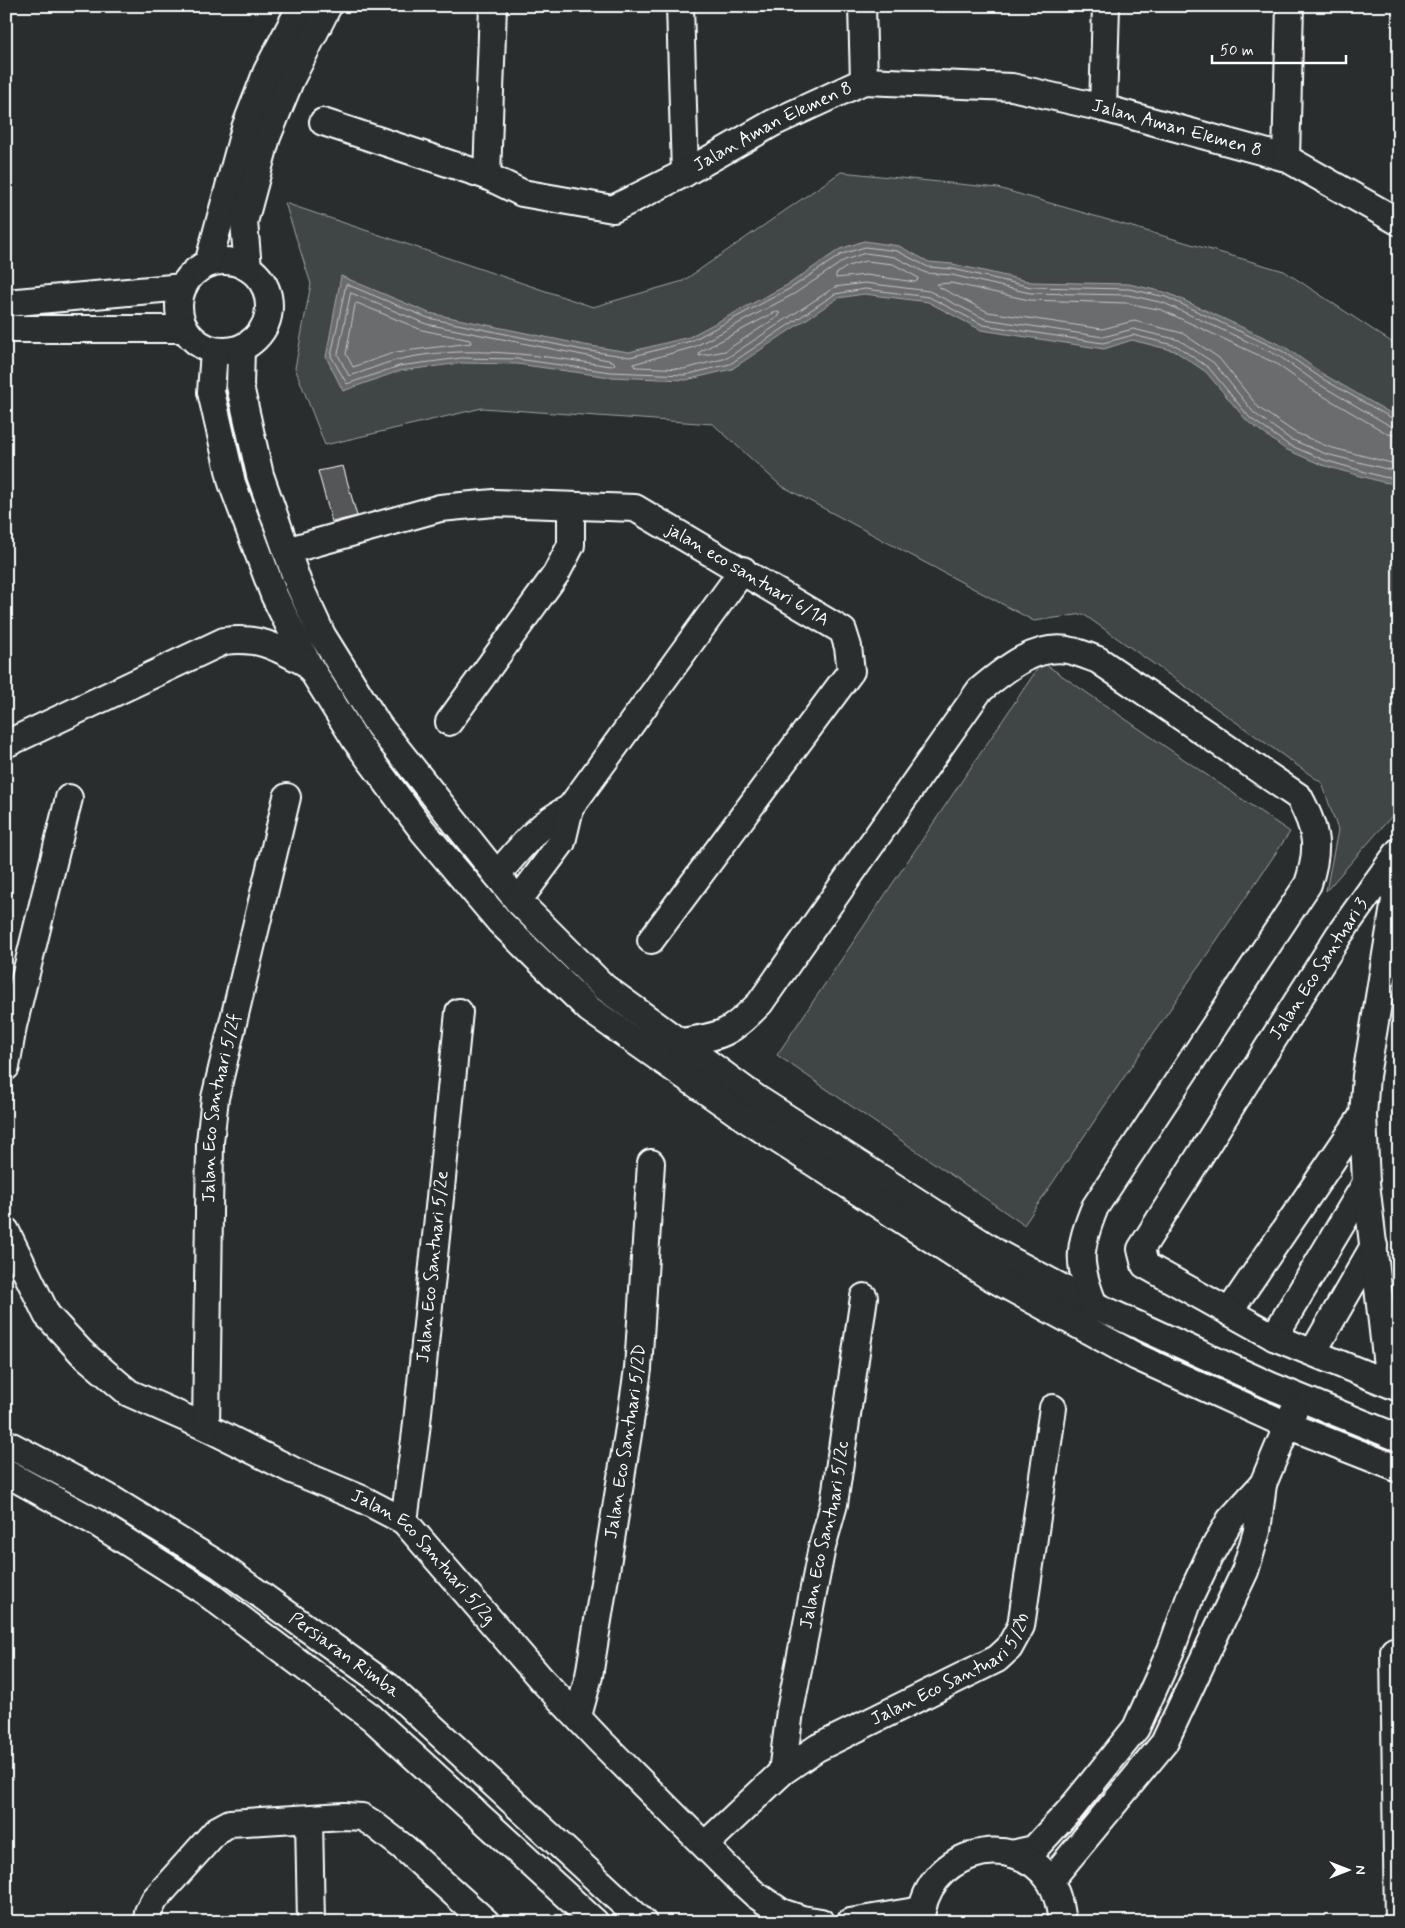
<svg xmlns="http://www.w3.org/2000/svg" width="1405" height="1928" font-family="Mynerve,sans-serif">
  <rect width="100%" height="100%" fill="#2a2d2e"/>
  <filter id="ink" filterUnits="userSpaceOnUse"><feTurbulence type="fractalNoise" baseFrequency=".02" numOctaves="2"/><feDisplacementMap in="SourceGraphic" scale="10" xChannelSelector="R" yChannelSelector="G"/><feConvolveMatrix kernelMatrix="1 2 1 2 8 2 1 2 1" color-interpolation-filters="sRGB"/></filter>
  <g filter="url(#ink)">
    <g fill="#414445" stroke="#a0a2a2">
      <path d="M 841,172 L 998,188 L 1284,271 L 1399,347 L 1399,816 L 1391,817 L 1326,891 L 1338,830 L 1322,783 L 1083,614 L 1034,621 L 780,485 L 713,424 L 482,408 L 325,445 L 295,368 L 311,284 L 285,203 L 593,307 L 683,281 Z"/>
      <path d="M 1042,662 L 1290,832 L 1024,1225 L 777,1055 Z"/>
    </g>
    <path fill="#6a6c6d" stroke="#a6a7a7" d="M 864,241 L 899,246 L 929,262 L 953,264 L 1032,282 L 1129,284 L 1168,293 L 1285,347 L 1323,374 L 1399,418 L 1399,484 L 1382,482 L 1322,465 L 1285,449 L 1247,421 L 1206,372 L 1175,351 L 1132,340 L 1104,349 L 981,330 L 928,302 L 864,294 L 838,298 L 732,369 L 686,380 L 610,377 L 517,364 L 461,363 L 399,371 L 343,391 L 326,357 L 341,276 L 429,313 L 584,345 L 629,352 L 689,337 L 789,284 L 840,249 Z"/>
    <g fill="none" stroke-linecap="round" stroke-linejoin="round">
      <g stroke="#c3c4c5" stroke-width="1">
        <path d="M 866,261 L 893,264 L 917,277 L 918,280 L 915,282 L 866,275 L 836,278 L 836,274 L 848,266 Z"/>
        <path d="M 351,293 L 426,324 L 613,361 L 615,364 L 611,366 C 542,356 466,343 397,360 C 380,364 365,372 349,376 L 338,355 Z"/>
        <path d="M 357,303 L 422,330 L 470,340 L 471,343 L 396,352 L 353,367 L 346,354 L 355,305 Z"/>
        <path d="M 776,312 L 780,313 L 779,316 L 725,351 L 699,356 L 700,352 Z"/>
        <path d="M 1399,422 L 1321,378 L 1282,351 L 1166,297 L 1129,289 L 1031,287 L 953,269 L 928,267 L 897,251 L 865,247 L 842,254 L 791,288 L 691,341 L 630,357 L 583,350 L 428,318 L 346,284 L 331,356 L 347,384 L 399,366 L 461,358 L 517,359 L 611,372 L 685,375 L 730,364 L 835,294 L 865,289 L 929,297 L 983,325 L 1103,343 L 1133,335 L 1177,346 L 1209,368 L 1250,418 L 1287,444 L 1324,460 L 1383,477 L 1399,479"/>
        <path d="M 1399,428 L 1392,427 L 1317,383 L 1279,356 L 1164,303 L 1128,295 L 1030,293 L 952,275 L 926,273 L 895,257 L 865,253 L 845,260 L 794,294 L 694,347 L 633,364 L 636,367 L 684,369 L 727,358 L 835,287 L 865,283 L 929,291 L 985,319 L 1103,337 L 1133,329 L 1179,340 L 1214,363 L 1254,413 L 1290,439 L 1326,454 L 1399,472"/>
        <path d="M 1399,436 L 1388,434 L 1313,390 L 1275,363 L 1162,310 L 1127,303 L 1029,300 L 951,283 L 937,284 L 939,287 L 988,312 L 1102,329 L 1134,321 L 1182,333 L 1219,358 L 1259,408 L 1294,432 L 1329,447 L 1399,465"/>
      </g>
    </g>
    <path fill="#555758" stroke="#fff" d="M 343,466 L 357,516 L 332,522 L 318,471 Z"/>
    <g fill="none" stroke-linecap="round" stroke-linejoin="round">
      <g stroke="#fff" stroke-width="30">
        <g id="minor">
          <path d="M 680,6 L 685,173"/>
          <path d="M 862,6 L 864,81"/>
          <path d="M 1103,108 L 1106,6"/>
          <path id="s1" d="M 323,122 L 487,176 L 522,193 L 613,209 L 685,173 L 773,123 L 864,81 L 1012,87 L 1103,108 L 1286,158 L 1399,222"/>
          <path d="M 1286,158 L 1290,6"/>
          <path d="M 487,176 L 493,6"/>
          <circle cx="224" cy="306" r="45"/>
          <path d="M 208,264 L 245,128 L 267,71 L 301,6"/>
          <path d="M 248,268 L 244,222 L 267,137 L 290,81 L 328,6"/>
          <path d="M 6,303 L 183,287"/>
          <path d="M 6,329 L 185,329"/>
          <path d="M 241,348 L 240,386 L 260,475 L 298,583 L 322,635 L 378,725 L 497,875 L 518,901 L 604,987 L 756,1098 L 997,1253 L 1094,1305 L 1271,1386 L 1399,1438"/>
          <path d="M 214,351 L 211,392 L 232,483 L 274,595 L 308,664 L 356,741 L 423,831 L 500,922 L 589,1009 L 746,1119 L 987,1275 L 1137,1357 L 1287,1425 L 1399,1469"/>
          <path id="s2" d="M 286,551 L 440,508 L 494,503 L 635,508 L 843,631 L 848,647 L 851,671 L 651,940"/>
          <path d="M 449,722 L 556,574 L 571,545 L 571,506"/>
          <path d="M 6,744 L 224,641 C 260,636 278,648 308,664"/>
          <path d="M 497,875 C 519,849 539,823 570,808"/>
          <path d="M 1376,883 L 1399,851"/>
          <path d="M 518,901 L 562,842 L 570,808 L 743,570"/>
          <path d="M 680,1042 C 724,1036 729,1034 760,1003 L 979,691 C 1004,670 1037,642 1072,651 C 1081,653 1090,657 1098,660 L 1299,797 C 1317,830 1320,848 1308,884 L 1095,1207 C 1078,1249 1077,1263 1094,1305"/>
          <path d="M 6,1067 L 13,1026 L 69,798"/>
          <path id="s3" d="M 6,1231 L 47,1315 L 82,1353 L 129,1393 L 206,1427 L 292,1470 L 362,1499 L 404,1521 L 542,1680 L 599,1740 L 732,1873 L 756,1895 L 781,1912 L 802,1919 L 821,1922"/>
          <path d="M 1229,1312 L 1363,1115"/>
          <path d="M 1274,1337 L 1366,1183"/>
          <path d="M 1313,1352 L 1374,1246"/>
          <path d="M 1389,1383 L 1366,1183 L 1363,1115 L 1366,1076 L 1396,894 L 1387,886 L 1376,883 L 1339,935 L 1141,1249 L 1145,1265 L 1274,1337 L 1399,1388"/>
          <path id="s4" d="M 206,1427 L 210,1142 L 215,1098 L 287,797"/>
          <path id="s5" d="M 6,1443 L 108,1497 L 219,1565 L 389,1687 L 643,1922"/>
          <path d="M 6,1473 L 97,1523 L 204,1591 L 371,1717 L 595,1922"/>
          <path id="s6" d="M 404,1521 L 416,1432 L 459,1012"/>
          <path d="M 1394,1651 L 1398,1922"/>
          <path id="s7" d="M 578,1716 L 589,1676 L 633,1403 L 638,1369 L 651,1163"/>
          <path id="s8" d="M 782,1772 L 790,1711 L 822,1547 L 834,1504 L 864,1297"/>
          <path d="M 309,1819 L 311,1922"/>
          <path id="s9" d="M 706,1844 L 782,1772 L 817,1748 L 997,1659 L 1009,1648 L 1021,1626 L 1053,1408"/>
          <path d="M 1012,1854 L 1034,1849 L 1071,1809 L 1136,1728 L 1171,1650 L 1190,1597 L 1209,1557 L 1230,1520 L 1263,1484"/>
          <path d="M 1050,1881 L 1164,1743 L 1245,1571 L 1257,1531 L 1263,1484 L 1294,1410"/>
          <path d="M 147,1922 L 148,1912 L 155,1899 L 217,1830 L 230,1823 L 344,1816 L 362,1817 L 372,1823 L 403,1847 L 486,1922"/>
          <path d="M 850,1922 L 921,1910"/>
          <path d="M 921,1922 C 922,1855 1011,1825 1050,1881 C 1058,1894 1060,1908 1062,1922"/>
        </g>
      </g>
      <use href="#minor" stroke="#2a2d2e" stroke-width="26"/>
    </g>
  </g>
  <g text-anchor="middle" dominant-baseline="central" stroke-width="4.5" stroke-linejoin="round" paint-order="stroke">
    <g font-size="18" fill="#fff" stroke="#2a2d2e">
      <text stroke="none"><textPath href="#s1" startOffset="484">Jalan Aman Elemen 8</textPath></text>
      <text stroke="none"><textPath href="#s1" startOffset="904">Jalan Aman Elemen 8</textPath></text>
      <text stroke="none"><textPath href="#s2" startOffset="486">jalan eco santuari 6/1A</textPath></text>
      <text transform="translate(1319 969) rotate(-57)">Jalan Eco Santuari 3</text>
      <text stroke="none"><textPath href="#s4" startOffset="320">Jalan Eco Santuari 5/2f</textPath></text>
      <text stroke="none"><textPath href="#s6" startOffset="256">Jalan Eco Santuari 5/2e</textPath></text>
      <text stroke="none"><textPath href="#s7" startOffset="279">Jalan Eco Santuari 5/2D</textPath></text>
      <text stroke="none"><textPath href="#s8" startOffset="241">Jalan Eco Santuari 5/2c</textPath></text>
      <text stroke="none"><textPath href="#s3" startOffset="548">Jalan Eco Santuari 5/2g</textPath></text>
      <text stroke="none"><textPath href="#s5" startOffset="400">Persiaran Rimba</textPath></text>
      <text stroke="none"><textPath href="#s9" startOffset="305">Jalan Eco Santuari 5/2b</textPath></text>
    </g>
  </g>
  <rect width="1405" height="1928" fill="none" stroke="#2a2d2e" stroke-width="25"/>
  <rect x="12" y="12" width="1380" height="1903" fill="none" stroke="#fff" stroke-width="2" filter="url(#ink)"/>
  <g transform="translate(1348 1870) rotate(90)" stroke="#2a2d2e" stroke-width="4" paint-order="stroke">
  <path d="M0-4L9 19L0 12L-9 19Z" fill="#ffffff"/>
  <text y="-8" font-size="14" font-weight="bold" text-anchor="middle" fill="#ffffff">N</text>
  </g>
  <path d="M1212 55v8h134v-8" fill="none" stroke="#ffffff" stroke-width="2.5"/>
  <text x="1220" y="55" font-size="15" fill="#ffffff" stroke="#2a2d2e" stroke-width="4" paint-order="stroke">50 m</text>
</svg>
